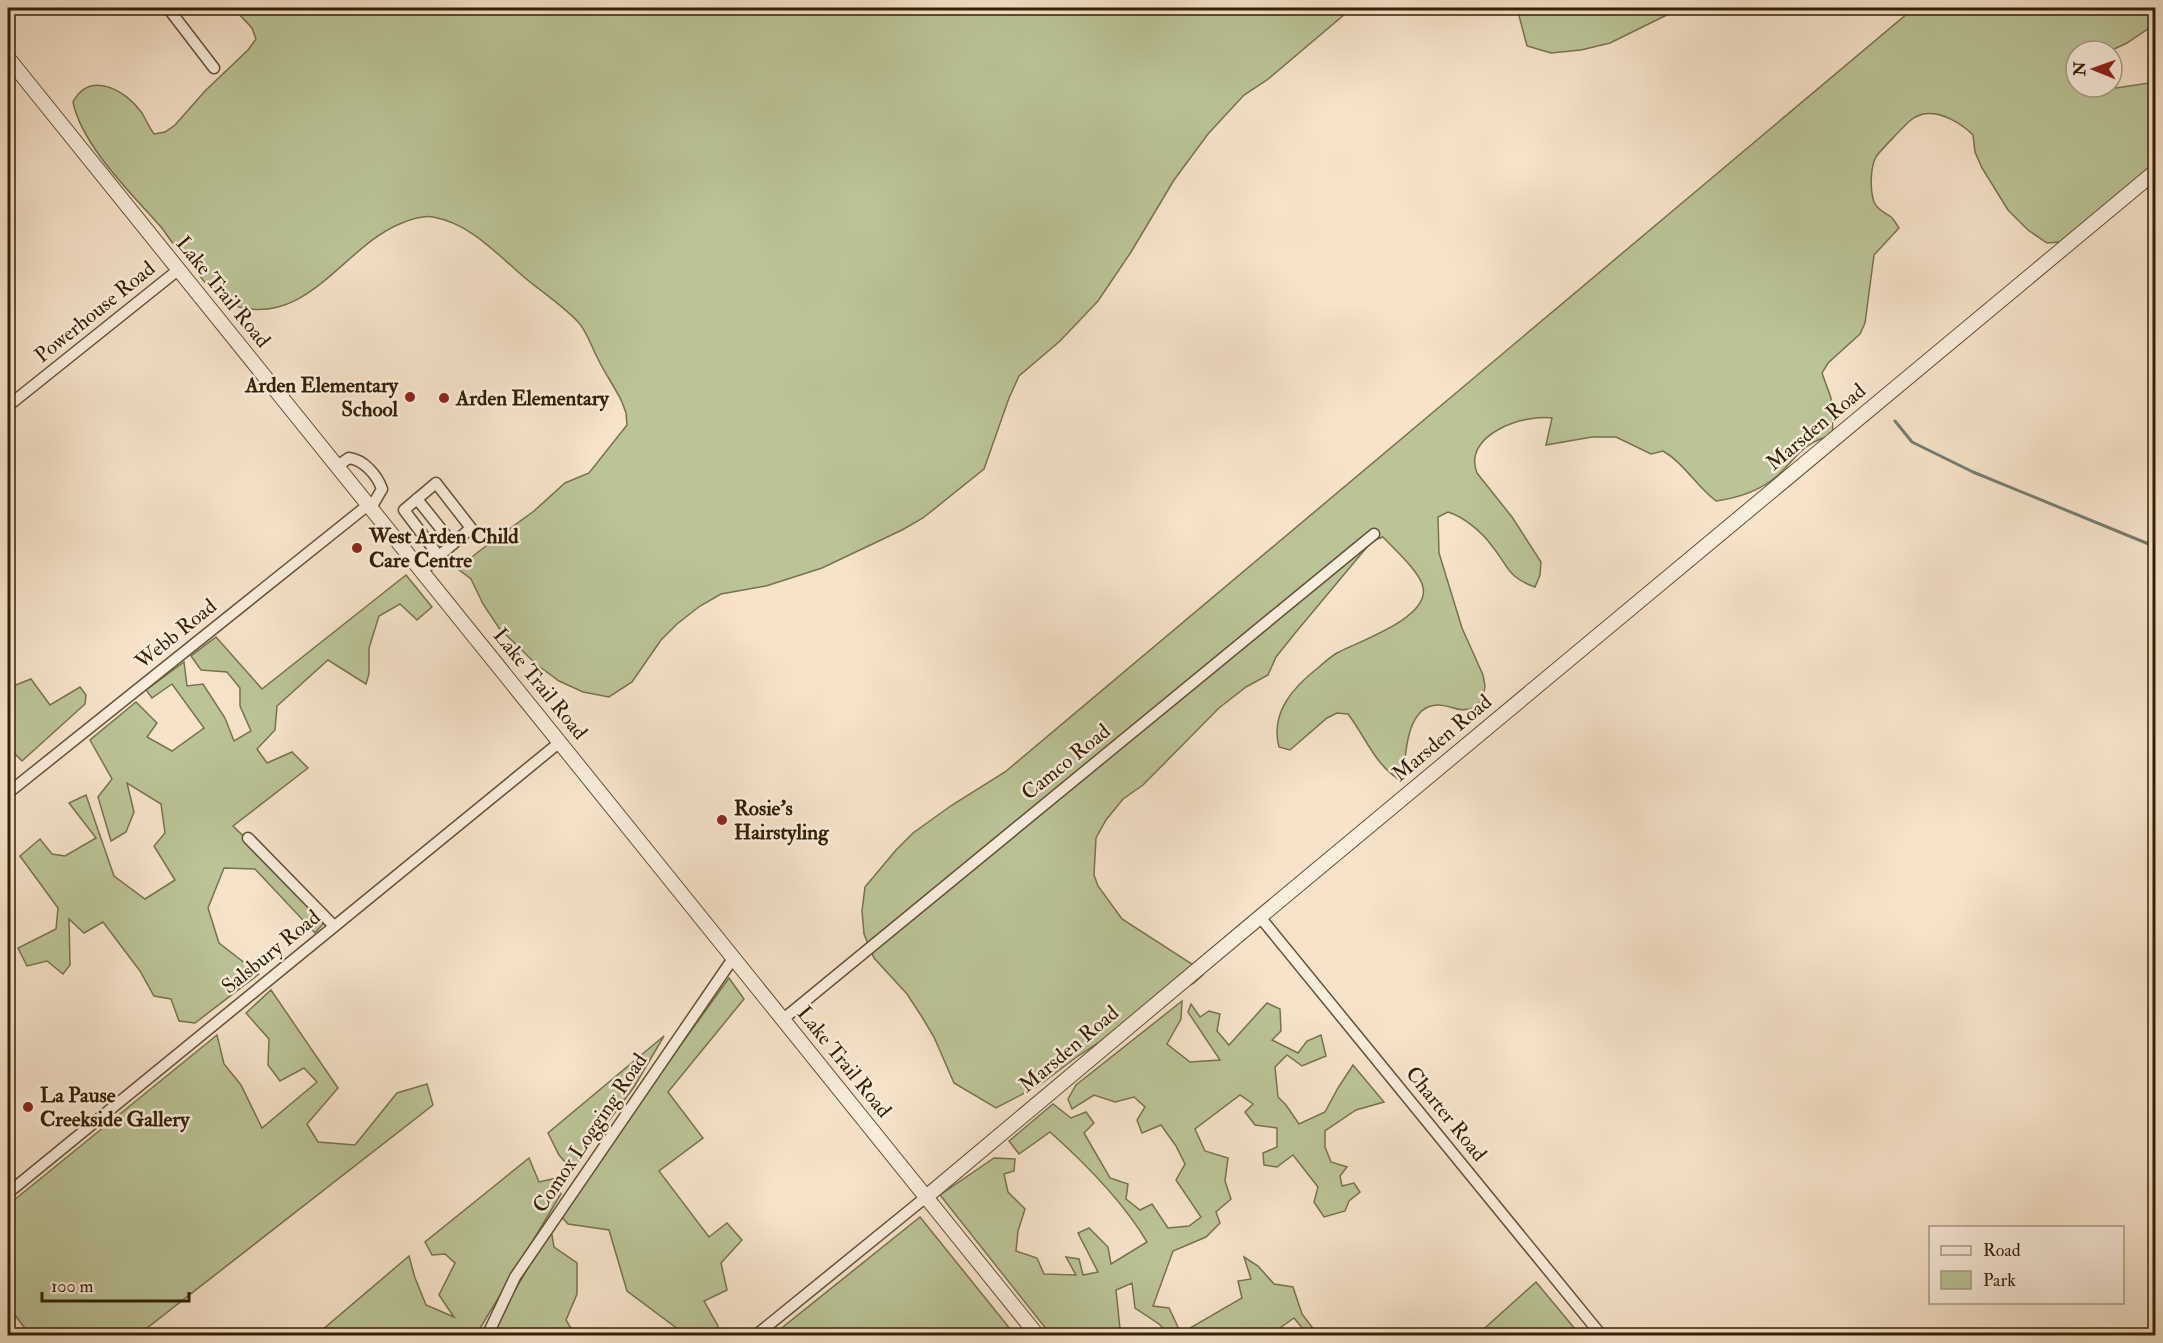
<svg xmlns="http://www.w3.org/2000/svg" width="2163" height="1343" font-family="'IM FELL Double Pica',serif">
  <rect width="100%" height="100%" fill="#f6e3ca"/>
  <filter id="stains"><feTurbulence type="fractalNoise" baseFrequency=".00333" numOctaves="4"/><feColorMatrix values="0 0 0 0 .2 0 0 0 0 .09 0 0 0 0 .02 0 0 0 .5 -.17"/></filter>
  <radialGradient id="worn" r=".72"><stop offset=".6" stop-color="#630" stop-opacity="0"/><stop offset="1" stop-color="#630" stop-opacity=".3"/></radialGradient>
  <g fill="#bbc497" stroke="#77724d" stroke-width="1.5">
    <path d="M 233,8 L 1352,8 L 1267,80 L 1244,95 L 1208,134 L 1174,180 L 1131,252 L 1098,301 L 1060,341 L 1019,376 L 1009,398 L 984,469 L 923,518 L 902,530 L 822,568 L 766,586 L 721,594 L 700,606 L 677,624 L 661,640 L 632,682 L 609,697 L 583,692 L 559,681 L 536,664 L 499,628 L 483,604 L 471,579 L 458,569 L 478,552 L 534,511 L 565,483 L 589,473 L 627,425 L 626,413 L 622,402 C 615,387 605,374 598,359 C 592,348 587,332 579,323 C 561,303 535,288 516,270 C 491,248 467,223 433,217 C 423,215 412,219 402,223 C 345,245 309,325 239,307 C 213,301 197,271 182,251 C 179,248 175,245 172,242 C 168,237 165,232 161,227 C 132,194 82,146 73,102 C 90,70 126,90 142,113 C 146,120 149,127 154,134 L 165,132 L 175,125 L 205,91 L 248,50 L 256,39 L 252,28 Z"/>
    <path d="M 1517,8 L 1681,8 L 1610,43 L 1581,50 L 1551,53 L 1527,46 Z"/>
    <path d="M 1914,8 L 2155,8 L 2155,24 L 2127,43 L 2110,51 L 2076,51 L 2076,87 L 2112,87 L 2112,85 L 2116,88 L 2155,82 L 2155,162 L 2146,172 L 2060,242 L 2047,243 L 2028,230 L 2008,210 L 1982,168 L 1975,152 L 1973,135 C 1961,123 1941,111 1923,114 C 1920,115 1913,118 1911,120 C 1908,122 1877,154 1876,157 C 1870,168 1870,190 1874,202 C 1878,211 1885,212 1891,217 C 1894,219 1896,224 1899,228 L 1874,255 L 1865,323 L 1860,334 L 1828,363 L 1822,373 L 1831,398 L 1833,435 C 1801,443 1798,457 1777,476 C 1760,491 1737,498 1716,501 C 1696,486 1684,463 1663,451 L 1651,454 L 1616,437 L 1592,437 L 1546,445 L 1552,418 C 1523,414 1462,435 1477,473 L 1512,517 L 1541,562 L 1540,575 L 1535,587 C 1507,577 1509,567 1492,546 C 1482,532 1464,517 1448,512 L 1438,517 L 1439,553 L 1462,628 L 1483,675 L 1485,686 L 1483,698 L 1475,708 C 1457,713 1455,706 1439,705 C 1405,704 1405,759 1403,782 C 1375,766 1367,739 1348,714 L 1337,713 L 1327,718 L 1290,750 L 1279,747 C 1270,713 1293,687 1319,667 C 1325,662 1330,657 1337,653 C 1359,641 1430,618 1423,587 C 1420,572 1394,549 1383,537 L 1372,541 L 1296,632 L 1276,657 L 1268,675 L 1246,687 L 1219,708 L 1143,785 L 1123,799 L 1106,820 L 1096,838 L 1094,875 L 1098,886 L 1122,919 L 1195,966 L 1203,975 L 1194,983 L 1170,996 L 1078,1056 L 1038,1086 L 996,1108 L 954,1083 L 934,1037 L 922,1017 L 907,994 L 874,958 L 864,934 L 862,911 L 865,887 L 896,850 L 913,833 L 952,805 L 1005,772 Z"/>
    <path d="M 406,575 L 432,607 L 417,620 L 400,604 L 379,616 L 369,648 L 369,674 L 366,684 L 328,660 L 277,706 L 275,730 L 257,749 L 267,763 L 292,752 L 308,768 L 233,826 L 269,861 L 324,923 L 315,933 L 255,869 L 224,868 L 208,908 L 219,943 L 259,974 L 195,1023 L 179,1021 L 171,999 L 154,996 L 140,971 L 103,922 L 84,933 L 69,919 L 70,965 L 63,974 L 47,961 L 27,966 L 18,948 L 56,929 L 58,908 L 20,856 L 40,839 L 52,854 L 65,856 L 96,838 L 69,803 L 86,795 L 114,876 L 145,899 L 175,880 L 154,846 L 165,833 L 161,804 L 127,783 L 134,812 L 126,832 L 111,841 L 98,797 L 112,779 L 90,740 L 136,702 L 157,723 L 147,737 L 172,751 L 204,728 L 172,684 L 152,698 L 146,690 L 184,662 L 187,686 L 203,684 L 225,718 L 234,741 L 251,731 L 240,706 L 240,688 L 227,672 L 201,670 L 191,656 L 216,637 L 262,689 Z"/>
    <path d="M 31,679 L 50,705 L 80,687 L 86,695 L 85,704 L 22,761 L 8,747 L 8,688 Z"/>
    <path d="M 729,978 L 744,999 L 668,1092 L 703,1138 L 659,1171 L 709,1237 L 727,1223 L 742,1240 L 721,1263 L 727,1290 L 704,1301 L 718,1326 L 717,1335 L 686,1335 L 627,1291 L 609,1230 L 568,1224 L 559,1214 Z"/>
    <path d="M 271,990 L 338,1088 L 307,1124 L 318,1142 L 355,1145 L 397,1093 L 427,1084 L 433,1105 L 138,1335 L 30,1335 L 8,1306 L 8,1205 L 217,1035 L 224,1064 L 241,1085 L 262,1128 L 317,1082 L 304,1068 L 280,1081 L 268,1065 L 269,1039 L 246,1013 Z"/>
    <path d="M 1182,1001 L 1181,1019 L 1167,1044 L 1190,1062 L 1220,1060 L 1188,1012 L 1191,1004 L 1200,1017 L 1209,1011 L 1220,1014 L 1217,1031 L 1229,1045 L 1267,1003 L 1280,1009 L 1281,1031 L 1272,1040 L 1298,1053 L 1307,1041 L 1321,1035 L 1326,1056 L 1302,1066 L 1287,1055 L 1275,1067 L 1278,1097 L 1286,1105 L 1299,1124 L 1325,1112 L 1338,1088 L 1353,1065 L 1384,1102 L 1356,1110 L 1325,1131 L 1325,1147 L 1331,1162 L 1347,1167 L 1340,1176 L 1342,1186 L 1354,1183 L 1360,1192 L 1349,1201 L 1345,1211 L 1324,1217 L 1314,1202 L 1318,1187 L 1293,1155 L 1277,1167 L 1264,1165 L 1263,1153 L 1277,1147 L 1277,1128 L 1255,1125 L 1245,1112 L 1253,1104 L 1240,1095 L 1195,1129 L 1205,1151 L 1228,1158 L 1225,1181 L 1231,1199 L 1216,1212 L 1220,1223 L 1206,1237 L 1173,1251 L 1153,1306 L 1169,1308 L 1178,1327 L 1170,1335 L 1159,1324 L 1135,1308 L 1132,1283 L 1116,1290 L 1120,1329 L 1123,1335 L 1051,1335 L 940,1195 L 994,1158 L 1015,1159 L 1014,1171 L 1004,1174 L 1008,1192 L 1025,1209 L 1018,1231 L 1016,1251 L 1037,1258 L 1044,1274 L 1076,1275 L 1066,1257 L 1079,1259 L 1083,1275 L 1098,1272 L 1078,1233 L 1089,1228 L 1108,1247 L 1111,1264 L 1147,1242 C 1122,1200 1086,1164 1050,1132 L 1019,1154 L 1009,1141 L 1053,1104 L 1071,1118 L 1086,1112 L 1094,1123 L 1084,1133 L 1110,1178 L 1128,1184 L 1126,1199 L 1140,1210 L 1152,1204 L 1168,1228 L 1189,1226 L 1201,1217 L 1176,1180 L 1185,1164 L 1176,1146 L 1161,1125 L 1142,1133 L 1137,1120 L 1145,1107 L 1134,1097 L 1115,1102 L 1094,1095 L 1072,1109 L 1068,1099 L 1076,1085 Z"/>
    <path d="M 664,1036 L 634,1087 L 572,1170 L 559,1155 L 548,1133 Z"/>
    <path d="M 529,1158 L 539,1182 L 557,1178 L 561,1194 L 476,1335 L 315,1336 L 409,1256 L 415,1278 L 426,1305 L 454,1317 L 439,1295 L 455,1263 L 445,1254 L 432,1255 L 425,1242 Z"/>
    <path d="M 920,1217 L 1015,1335 L 773,1335 Z"/>
    <path d="M 551,1229 L 554,1247 L 577,1263 L 577,1294 L 566,1320 L 575,1335 L 488,1336 Z"/>
    <path d="M 1244,1257 L 1258,1266 L 1274,1284 L 1293,1287 L 1302,1314 L 1318,1335 L 1308,1335 L 1294,1318 L 1270,1335 L 1217,1335 L 1214,1330 L 1206,1335 L 1182,1335 L 1190,1328 L 1242,1298 L 1238,1281 L 1251,1279 Z"/>
    <path d="M 1536,1282 L 1580,1335 L 1477,1335 Z"/>
  </g>
  <g fill="none" stroke-linecap="round" stroke-linejoin="round">
    <path stroke="#737e71" stroke-width="3" d="M 1895,421 L 1912,442 L 1973,472 L 2156,547"/>
    <g stroke="#645035" stroke-width="13">
      <g id="minor">
        <path d="M 168,8 L 214,68"/>
        <path d="M 8,406 L 178,270"/>
        <path d="M 337,466 L 349,458 C 364,460 377,475 382,489 L 371,508"/>
        <path d="M 417,499 L 453,544"/>
        <path d="M 417,565 L 435,551 L 404,510 L 436,483 L 471,528 L 422,571"/>
        <path d="M 8,793 L 368,505"/>
        <path d="M 248,838 L 334,926"/>
        <path d="M 1260,917 L 1602,1336"/>
        <path d="M 782,1020 L 1374,534"/>
        <path d="M 8,1193 L 560,742"/>
        <path d="M 487,1336 L 515,1277 L 734,957"/>
        <path d="M 755,1336 L 926,1197"/>
      </g>
    </g>
    <g stroke="#645035" stroke-width="16">
      <g id="tertiary">
        <path d="M 8,58 L 1038,1336"/>
        <path d="M 926,1197 L 1260,917 L 2156,171"/>
      </g>
    </g>
    <use href="#minor" stroke="#f9eddd" stroke-width="10"/>
    <use href="#tertiary" stroke="#f9eddd" stroke-width="14"/>
  </g>
  <g fill="#8f2418" stroke="#f9eddd" stroke-width="2">
    <circle cx="410" cy="397" r="6"/>
    <circle cx="444" cy="398" r="6"/>
    <circle cx="357" cy="548" r="6"/>
    <circle cx="722" cy="820" r="6"/>
    <circle cx="28" cy="1107" r="6"/>
  </g>
  <g text-anchor="middle" dominant-baseline="central" stroke-width="5" stroke-linejoin="round" paint-order="stroke">
    <g font-size="21" fill="#331f03" stroke="#f9eddd">
      <text transform="translate(223 292) rotate(51)">Lake Trail Road</text>
      <text transform="translate(95 312) rotate(-39)">Powerhouse Road</text>
      <text transform="translate(1816 427) rotate(-40)">Marsden Road</text>
      <text transform="translate(176 634) rotate(-39)">Webb Road</text>
      <text transform="translate(540 684) rotate(51)">Lake Trail Road</text>
      <text transform="translate(1442 738) rotate(-40)">Marsden Road</text>
      <text transform="translate(1066 762) rotate(-39)">Camco Road</text>
      <text transform="translate(271 952) rotate(-39)">Salsbury Road</text>
      <text transform="translate(1069 1049) rotate(-40)">Marsden Road</text>
      <text transform="translate(844 1062) rotate(51)">Lake Trail Road</text>
      <text transform="translate(1446 1114) rotate(51)">Charter Road</text>
      <text transform="translate(590 1133) rotate(-56)">Comox Logging Road</text>
    </g>
    <g font-size="21" font-weight="bold" fill="#331f03" stroke="#f9eddd" text-anchor="start">
      <text x="398" y="385" text-anchor="end">Arden Elementary<tspan x="398" dy="24">School</tspan></text>
      <text x="456" y="398">Arden Elementary</text>
      <text x="369" y="536">West Arden Child<tspan x="369" dy="24">Care Centre</tspan></text>
      <text x="734" y="808">Rosie's<tspan x="734" dy="24">Hairstyling</tspan></text>
      <text x="40" y="1095">La Pause<tspan x="40" dy="24">Creekside Gallery</tspan></text>
    </g>
  </g>
  <rect width="2163" height="1343" fill="none" stroke="#f6e3ca" stroke-width="30"/>
  <rect x="9" y="9" width="2145" height="1325" fill="none" stroke="#331f03" stroke-width="3"/>
  <rect x="15" y="15" width="2133" height="1313" fill="none" stroke="#331f03" stroke-width="1.5"/>
  <rect x="1929" y="1226" width="195" height="78" fill="#f9eddd" stroke="#aa9b86" stroke-width="1.5"/>
  <rect x="1941" y="1246" width="30" height="9" fill="#f9eddd" stroke="#aa9b86" stroke-width="1.5"/>
  <text x="1983" y="1256" font-size="18" fill="#331f03">Road</text>
  <rect x="1941" y="1271" width="30" height="18" fill="#bbc497" stroke="#aa9b86" stroke-width="1.5"/>
  <text x="1983" y="1286" font-size="18" fill="#331f03">Park</text>
  <g transform="translate(2094 69) rotate(271)"><circle r="28" fill="#f9eddd" stroke="#aa9b86" stroke-width="1.5"/>
  <path d="M0-4.5L10 22L0 15L-10 22Z" fill="#8f2418"/>
  <text y="-9" font-size="16" font-weight="bold" text-anchor="middle" fill="#331f03">N</text>
  </g>
  <path d="M42 1292v9h147v-9" fill="none" stroke="#331f03" stroke-width="3"/>
  <text x="51" y="1292" font-size="18" fill="#331f03" stroke="#f9eddd" stroke-width="4.5" paint-order="stroke">100 m</text>
  <rect width="100%" height="100%" filter="url(#stains)"/>
  <rect width="100%" height="100%" fill="url(#worn)"/>
</svg>
